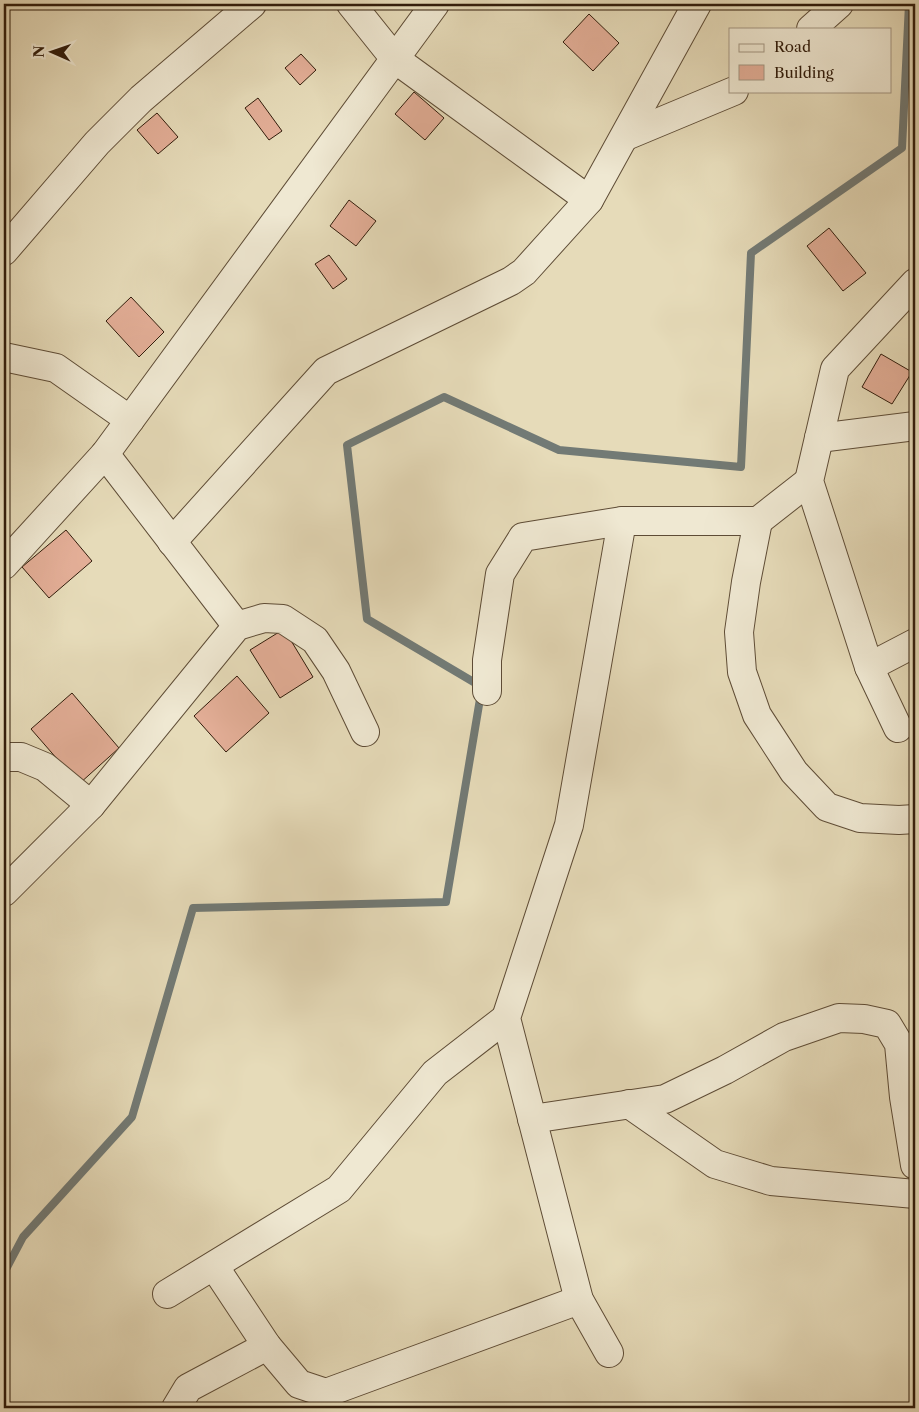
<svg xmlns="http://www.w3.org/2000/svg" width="919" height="1412" font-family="'Libre Caslon Text',serif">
  <rect width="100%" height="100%" fill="#e6dbb9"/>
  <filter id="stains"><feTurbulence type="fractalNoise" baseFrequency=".004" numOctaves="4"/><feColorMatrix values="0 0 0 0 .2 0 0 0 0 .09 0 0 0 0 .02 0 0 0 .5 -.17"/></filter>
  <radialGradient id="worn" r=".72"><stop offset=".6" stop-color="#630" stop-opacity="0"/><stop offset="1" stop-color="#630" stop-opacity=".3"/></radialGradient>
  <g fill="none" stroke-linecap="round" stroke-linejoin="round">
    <path stroke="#727a75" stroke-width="8" d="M 4,1273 L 23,1237 L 132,1117 L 193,908 L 446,902 L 482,687 L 367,619 L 347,445 L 444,397 L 559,450 L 741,467 L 751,253 L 902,148 L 909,4"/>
  </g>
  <g fill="#e3ae97" stroke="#311c0b">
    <path d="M 589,14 L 619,43 L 593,71 L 563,42 Z"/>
    <path d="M 301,54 L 316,70 L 300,85 L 285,68 Z"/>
    <path d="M 414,92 L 444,118 L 425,140 L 395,114 Z"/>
    <path d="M 258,98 L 282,131 L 269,140 L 245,108 Z"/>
    <path d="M 157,113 L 178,137 L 158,154 L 137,130 Z"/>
    <path d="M 349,200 L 376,221 L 356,246 L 330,226 Z"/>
    <path d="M 829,228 L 866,273 L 843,291 L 807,246 Z"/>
    <path d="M 329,255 L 347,279 L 333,289 L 315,264 Z"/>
    <path d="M 131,297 L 164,332 L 139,357 L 106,321 Z"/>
    <path d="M 881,354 L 912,372 L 892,404 L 862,387 Z"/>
    <path d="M 66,530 L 92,561 L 49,598 L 22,567 Z"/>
    <path d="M 284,629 L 313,677 L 280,698 L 250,650 Z"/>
    <path d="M 237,676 L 269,713 L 226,752 L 194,716 Z"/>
    <path d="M 72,693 L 119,748 L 79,784 L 31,729 Z"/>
  </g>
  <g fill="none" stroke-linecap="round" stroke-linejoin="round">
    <g stroke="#5e4c36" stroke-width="30">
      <g id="street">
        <path d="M 351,4 L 395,59 L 589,200"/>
        <path d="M 811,29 L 839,4"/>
        <path d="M 626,136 L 734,91"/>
        <path d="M 4,251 L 97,143 L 141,99 L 252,4"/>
        <path d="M 4,357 L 56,368 L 130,420"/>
        <path d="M 819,438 L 915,426"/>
        <path d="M 105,454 L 237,626"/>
        <path d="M 758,521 L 746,582 L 739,632 L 742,672 L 757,715 L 794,772 L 827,807 L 860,818 L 899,820 L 915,819"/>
        <path d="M 172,542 L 326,371 L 511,281 L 524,272 L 589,200 L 697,4"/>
        <path d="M 4,565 L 105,454 L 435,4"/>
        <path d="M 869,667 L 915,643"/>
        <path d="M 487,691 L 487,660 L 500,574 L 523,537 L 622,521 L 758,521 L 809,481"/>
        <path d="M 898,728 L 869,667 L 809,481 L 835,369 L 915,283"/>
        <path d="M 4,757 L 21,757 L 45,767 L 91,805"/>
        <path d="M 4,892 L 91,805 L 237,626 L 264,618 L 283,619 L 315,640 L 336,671 L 365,732"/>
        <path d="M 629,1104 L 715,1164 L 771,1181 L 915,1194"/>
        <path d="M 532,1119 L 665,1099 L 725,1070 L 784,1037 L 839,1018 L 864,1019 L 887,1024 L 899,1044 L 904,1097 L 915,1165"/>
        <path d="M 214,1266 L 267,1346 L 299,1384 L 326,1393 L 579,1300"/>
        <path d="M 167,1294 L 339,1189 L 435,1073 L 506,1018"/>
        <path d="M 609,1353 L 579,1300 L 506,1018 L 569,825 L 622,521"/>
        <path d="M 176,1408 L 188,1388 L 267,1346"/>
      </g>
    </g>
    <use href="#street" stroke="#efe8d2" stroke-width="28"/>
  </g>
  <rect width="919" height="1412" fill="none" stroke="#e6dbb9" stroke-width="20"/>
  <rect x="5" y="5" width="909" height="1402" fill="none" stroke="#311c0b" stroke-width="2.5"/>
  <rect x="10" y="10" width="899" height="1392" fill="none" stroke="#311c0b"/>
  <rect x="729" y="28" width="162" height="65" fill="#efe8d2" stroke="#a39682"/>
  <rect x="739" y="44" width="25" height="8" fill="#efe8d2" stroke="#a39682"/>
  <text x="774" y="52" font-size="15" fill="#311c0b">Road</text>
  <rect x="739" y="65" width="25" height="15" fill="#e3ae97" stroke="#a39682"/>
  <text x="774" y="78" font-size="15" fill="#311c0b">Building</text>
  <g transform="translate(52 52) rotate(272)" stroke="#efe8d2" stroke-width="4" paint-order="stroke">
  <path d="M0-4L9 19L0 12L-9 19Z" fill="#311c0b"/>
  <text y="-8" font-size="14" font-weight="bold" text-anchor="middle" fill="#311c0b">N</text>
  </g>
  <rect width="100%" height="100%" filter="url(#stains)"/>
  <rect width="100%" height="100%" fill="url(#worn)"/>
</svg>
